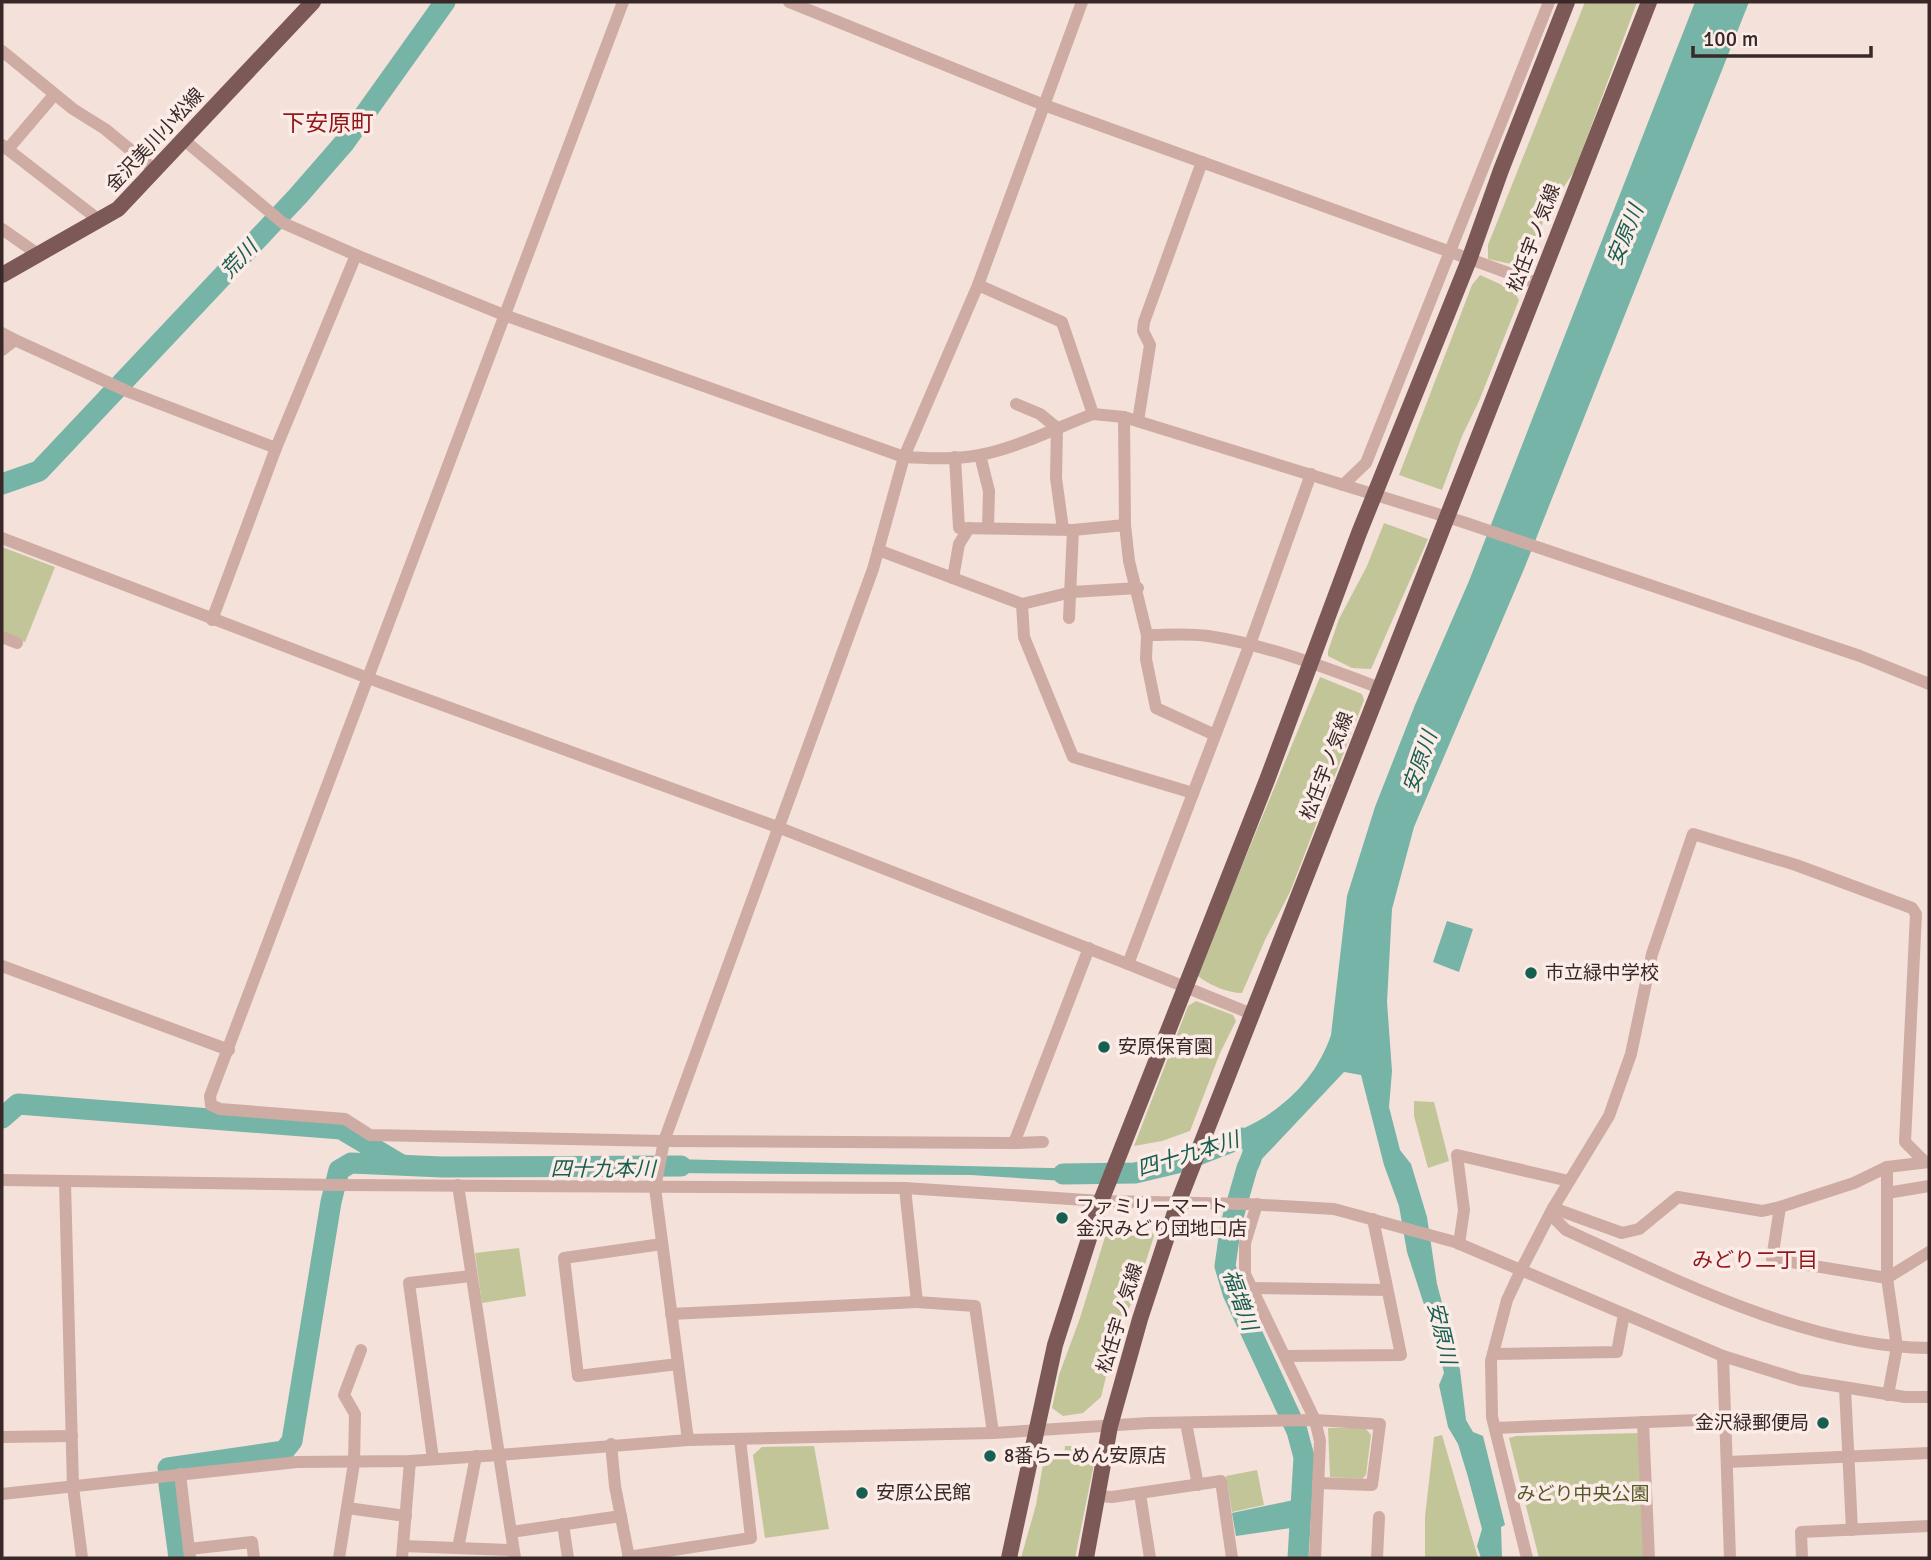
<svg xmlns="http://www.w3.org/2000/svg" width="1931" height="1560" font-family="Signika,'Noto Sans JP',sans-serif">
  <rect width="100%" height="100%" fill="#f4e1da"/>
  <g fill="#c2c598">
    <path d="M 1585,2 L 1637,2 L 1575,170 L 1546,214 L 1525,267 L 1488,259 L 1488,245 Z"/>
    <path d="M 1480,275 L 1513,290 L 1519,300 L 1479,401 L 1462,436 L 1442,490 L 1399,475 L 1472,285 Z"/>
    <path d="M 1384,523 L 1428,539 L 1371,669 L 1352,668 L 1328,656 L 1328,651 L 1339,619 L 1367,566 Z"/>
    <path d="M 2,547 L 55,567 L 25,642 L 2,634 Z"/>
    <path d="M 1320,677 L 1362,694 L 1364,700 L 1290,892 L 1265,940 L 1242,993 C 1228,993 1208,985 1197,975 Z"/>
    <path d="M 1196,1001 L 1233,1015 L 1236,1021 L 1220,1053 L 1190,1131 L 1162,1141 L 1134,1146 L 1188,1006 Z"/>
    <path d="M 1414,1101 L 1434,1102 L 1449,1161 L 1428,1168 L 1414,1116 Z"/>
    <path d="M 1119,1230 L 1152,1232 L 1154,1236 L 1137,1289 L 1113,1348 L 1101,1397 L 1083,1413 L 1063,1416 L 1052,1408 L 1059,1375 L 1080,1318 L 1105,1237 Z"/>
    <path d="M 519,1248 L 526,1296 L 482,1303 L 475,1253 Z"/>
    <path d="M 1328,1428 L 1365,1428 L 1371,1435 L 1366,1475 L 1362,1479 L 1330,1477 Z"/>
    <path d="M 1640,1433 L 1644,1558 L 1539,1558 L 1509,1438 L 1516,1436 Z"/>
    <path d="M 1442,1435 L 1478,1558 L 1425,1558 L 1425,1517 L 1434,1437 Z"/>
    <path d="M 814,1446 L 829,1529 L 765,1538 L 753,1455 L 762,1447 Z"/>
    <path d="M 1065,1446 L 1076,1446 L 1077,1456 L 1096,1454 L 1075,1558 L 1021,1558 L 1036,1505 L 1043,1464 L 1047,1458 L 1064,1457 Z"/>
    <path d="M 1257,1470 L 1264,1505 L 1232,1512 L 1226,1476 Z"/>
  </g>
  <g fill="#76b4a7">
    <path d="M 1695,2 L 1749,2 L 1524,569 L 1414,827 L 1392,909 L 1387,1002 L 1392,1071 L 1389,1107 L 1400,1150 L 1411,1164 L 1427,1217 L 1437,1284 L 1460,1370 L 1466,1420 L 1473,1432 L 1483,1436 L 1505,1525 L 1501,1527 L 1502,1558 L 1481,1558 L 1477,1546 L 1482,1529 L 1468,1477 L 1458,1444 L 1448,1427 L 1439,1385 L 1444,1373 L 1438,1348 L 1407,1252 L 1399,1206 L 1384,1165 L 1361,1075 L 1344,1072 L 1244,1178 L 1246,1185 L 1233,1187 L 1243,1149 L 1238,1145 L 1221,1153 L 1216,1147 C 1228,1135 1243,1129 1258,1121 C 1292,1101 1318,1073 1331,1035 L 1347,896 L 1375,807 L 1415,705 L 1469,581 Z"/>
    <path d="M 1447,921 L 1473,929 L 1459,972 L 1433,962 Z"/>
    <path d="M 1177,1156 L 1180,1166 L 1177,1169 L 1124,1179 L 1123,1168 Z"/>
    <path d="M 671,1159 L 1095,1169 L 1080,1182 L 971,1175 L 666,1173 Z"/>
    <path d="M 1294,1500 L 1291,1528 L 1236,1536 L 1232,1513 Z"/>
  </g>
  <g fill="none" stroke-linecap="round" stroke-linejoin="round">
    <g stroke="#76b4a7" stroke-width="21">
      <path d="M 2,484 L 39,471 L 298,196 L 345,142 L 445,2"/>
      <path d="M 2,1118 L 18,1104 L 341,1129 L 400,1164"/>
      <path d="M 1251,1159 L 1247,1168 L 1231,1224 L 1225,1266 L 1233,1293 L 1297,1431 L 1304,1457 L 1298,1558"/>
      <path d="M 1063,1174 L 1135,1173 L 1177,1163 L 1242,1138"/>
      <path d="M 168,1468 L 284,1451 L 292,1441 L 331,1202 L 339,1170 L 351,1163 L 442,1167 L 681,1166"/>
      <path d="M 169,1484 L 179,1558"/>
    </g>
    <g stroke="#ceaca4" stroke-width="12">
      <path d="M 623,2 L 210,1096 L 211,1105 L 220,1109 L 345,1119 L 370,1135 L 664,1141 L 1014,1143 L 1089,948"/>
      <path d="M 789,2 L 1044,105 L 1539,284"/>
      <path d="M 1082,2 L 978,285 L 1062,322 L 1093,414 L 1124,417 L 1463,522 L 1860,656 L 1929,684"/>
      <path d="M 2,51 L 73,109 L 105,129 L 156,171"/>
      <path d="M 184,140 L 283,223 L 356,255"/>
      <path d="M 2,145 L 99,220"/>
      <path d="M 8,149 L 54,95"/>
      <path d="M 2,229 L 39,255"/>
      <path d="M 978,285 L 904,457 L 873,569 L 664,1141 L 655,1188 L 688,1440 L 993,1433"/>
      <path d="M 2,333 L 15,340 L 2,350"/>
      <path d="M 15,340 L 129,392 L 276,448"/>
      <path d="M 1016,404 L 1040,414 L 1057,428 L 1056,478 L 1063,529"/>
      <path d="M 1124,417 L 1125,525 L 1129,561 L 1147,635 C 1167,635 1188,633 1208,636 C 1267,645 1324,667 1380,688"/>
      <path d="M 1138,421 L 1150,345 L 1143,331 L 1144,322 L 1202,162"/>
      <path d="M 980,455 L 989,491 L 988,528"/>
      <path d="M 955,457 L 959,528 L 1073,530 L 1125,525"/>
      <path d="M 1343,485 L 1366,463 L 1549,2"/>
      <path d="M 2,538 L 368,678 L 780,828 L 1128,964"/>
      <path d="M 878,550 L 1022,604 L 1024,637 L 1073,757 L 1193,793"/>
      <path d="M 953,578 L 959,544 L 969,528"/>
      <path d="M 1022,604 L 1072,592 L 1138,588"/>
      <path d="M 1069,618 L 1073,530"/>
      <path d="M 212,620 L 276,448 L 356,255 L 504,315 L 904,457 C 929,458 955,460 980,455 C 1019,447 1056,428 1093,414"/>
      <path d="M 1147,635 L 1146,659 L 1156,708 L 1215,735"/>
      <path d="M 2,637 L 17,643"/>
      <path d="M 2,966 L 229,1050"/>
      <path d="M 1252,1014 L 1128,964 L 1250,644 L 1311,474"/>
      <path d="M 1014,1143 L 1043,1142"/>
      <path d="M 1887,1167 L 1887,1278 L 1897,1347 L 1888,1395"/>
      <path d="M 2,1180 L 342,1185 L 905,1188 L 1101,1201 L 1246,1204 L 1334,1209 L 1455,1242 L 1723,1356 L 1800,1380 L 1905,1397 L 1929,1397"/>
      <path d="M 65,1182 L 73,1487 L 82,1558"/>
      <path d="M 905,1188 L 917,1302 L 975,1306 L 993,1433 L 1149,1423 L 1315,1420 L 1320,1441 L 1315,1558"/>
      <path d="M 1887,1193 L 1929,1186"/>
      <path d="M 1257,1204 L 1245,1243 L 1245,1274 L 1315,1420 L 1380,1424 L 1372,1485 L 1318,1483"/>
      <path d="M 1780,1207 L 1772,1259 L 1887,1278 L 1929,1252"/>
      <path d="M 1553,1208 L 1622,1233 L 1639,1229 L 1678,1197 L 1762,1211 L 1780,1207 L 1854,1183 L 1887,1167 L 1929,1162"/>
      <path d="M 1550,1214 L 1566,1230 C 1676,1280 1807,1347 1929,1348"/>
      <path d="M 662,1244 L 564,1258 L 578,1376 L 678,1364"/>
      <path d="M 1459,1244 L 1464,1210 L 1457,1155 L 1569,1181"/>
      <path d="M 1252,1288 L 1387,1290"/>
      <path d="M 671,1314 L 917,1302"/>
      <path d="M 1493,1354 L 1617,1352 L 1624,1314"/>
      <path d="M 1285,1356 L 1401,1355 L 1373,1219"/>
      <path d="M 1723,1356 L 1730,1558"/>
      <path d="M 1845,1388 L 1852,1530"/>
      <path d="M 1643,1422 L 1649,1558"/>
      <path d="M 1186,1423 L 1198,1485"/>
      <path d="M 1495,1428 L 1725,1419"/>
      <path d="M 2,1437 L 72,1436"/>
      <path d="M 611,1444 L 615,1486 L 629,1558"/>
      <path d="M 433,1459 L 409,1283 L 471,1276"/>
      <path d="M 1727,1462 L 1929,1453"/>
      <path d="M 180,1474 L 190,1558"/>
      <path d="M 2,1494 L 297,1462 L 410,1461 L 499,1455 L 458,1185"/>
      <path d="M 1140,1494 L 1150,1558"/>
      <path d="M 1097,1496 L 1112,1497 L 1221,1481 L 1232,1558"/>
      <path d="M 347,1508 L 406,1516"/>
      <path d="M 563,1524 L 568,1558"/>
      <path d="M 511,1532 L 621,1516"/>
      <path d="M 403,1546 L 513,1550"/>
      <path d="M 458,1548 L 476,1456"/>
      <path d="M 189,1549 L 252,1542 L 254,1558"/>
      <path d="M 628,1557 L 751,1538 L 740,1439"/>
      <path d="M 339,1558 L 354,1463 L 355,1414 L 344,1395 L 361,1350"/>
      <path d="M 402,1558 L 410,1461"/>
      <path d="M 515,1558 L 499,1455 L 688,1440"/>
      <path d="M 1377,1558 L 1379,1517"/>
      <path d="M 1527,1558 L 1492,1417 L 1491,1361 L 1507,1300 L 1521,1270 L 1553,1208 L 1609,1116 L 1631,1054 L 1652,954 L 1693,834 L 1796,865 L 1912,908 L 1916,914 L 1905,1142 L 1925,1162"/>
      <path d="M 1802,1558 L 1801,1532 L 1929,1526"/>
    </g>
    <g stroke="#7c5956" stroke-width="16">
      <path d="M 2,275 L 118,209 L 313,2"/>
      <path d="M 1009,1558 L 1055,1345 L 1101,1201 L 1267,780 L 1359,533 L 1469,260 L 1501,170 L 1567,2"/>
      <path d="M 1086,1558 L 1110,1426 L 1140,1319 L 1178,1203 L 1649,2"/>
    </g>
  </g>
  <g fill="#175f51" stroke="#fbece7" stroke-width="2.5">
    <circle cx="1531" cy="973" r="7"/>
    <circle cx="1104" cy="1047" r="7"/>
    <circle cx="1062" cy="1218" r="7"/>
    <circle cx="1823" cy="1423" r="7"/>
    <circle cx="990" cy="1456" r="7"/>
    <circle cx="862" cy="1493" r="7"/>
  </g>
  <g text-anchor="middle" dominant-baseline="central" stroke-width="7" stroke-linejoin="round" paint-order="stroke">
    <g font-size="19" fill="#382827" stroke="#fbece7">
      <text transform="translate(155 140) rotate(-47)">金沢美川小松線</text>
      <text transform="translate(1534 238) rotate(-69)">松任宇ノ気線</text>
      <text transform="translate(1327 766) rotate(-69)">松任宇ノ気線</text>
      <text transform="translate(1120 1318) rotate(-73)">松任宇ノ気線</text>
    </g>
    <g font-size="19" fill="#382827" stroke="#fbece7" text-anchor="start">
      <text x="1545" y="973">市立緑中学校</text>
      <text x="1118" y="1047">安原保育園</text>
      <text x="1076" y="1207">ファミリーマート<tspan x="1076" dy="22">金沢みどり団地口店</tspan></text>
      <text x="1809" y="1423" text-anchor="end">金沢緑郵便局</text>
      <text x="1004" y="1456">8番らーめん安原店</text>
      <text x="876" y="1493">安原公民館</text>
    </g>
    <g font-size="19" fill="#545928" stroke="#fbece7">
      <text x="1583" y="1494">みどり中央公園</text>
    </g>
    <g font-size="21" font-style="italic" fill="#175f51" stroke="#fbece7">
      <text transform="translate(1625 235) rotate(-68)">安原川</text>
      <text transform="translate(239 259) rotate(-47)">荒川</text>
      <text transform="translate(1420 762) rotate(-71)">安原川</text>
      <text transform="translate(1188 1154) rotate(-17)">四十九本川</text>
      <text x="603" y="1169">四十九本川</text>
      <text transform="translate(1240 1300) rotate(70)">福増川</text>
      <text transform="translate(1442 1333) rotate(77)">安原川</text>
    </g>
    <g font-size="21" fill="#90171a" stroke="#fbece7">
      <text x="1755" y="1260">みどり二丁目</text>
    </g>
    <g font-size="23" fill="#90171a" stroke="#fbece7">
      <text x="328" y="123">下安原町</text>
    </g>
  </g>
  <rect width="1931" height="1560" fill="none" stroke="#382827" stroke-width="7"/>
  <path d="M1693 46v10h178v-10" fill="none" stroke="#382827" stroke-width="3.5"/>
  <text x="1703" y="46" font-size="21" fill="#382827" stroke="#fbece7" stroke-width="5" paint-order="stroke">100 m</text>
</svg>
